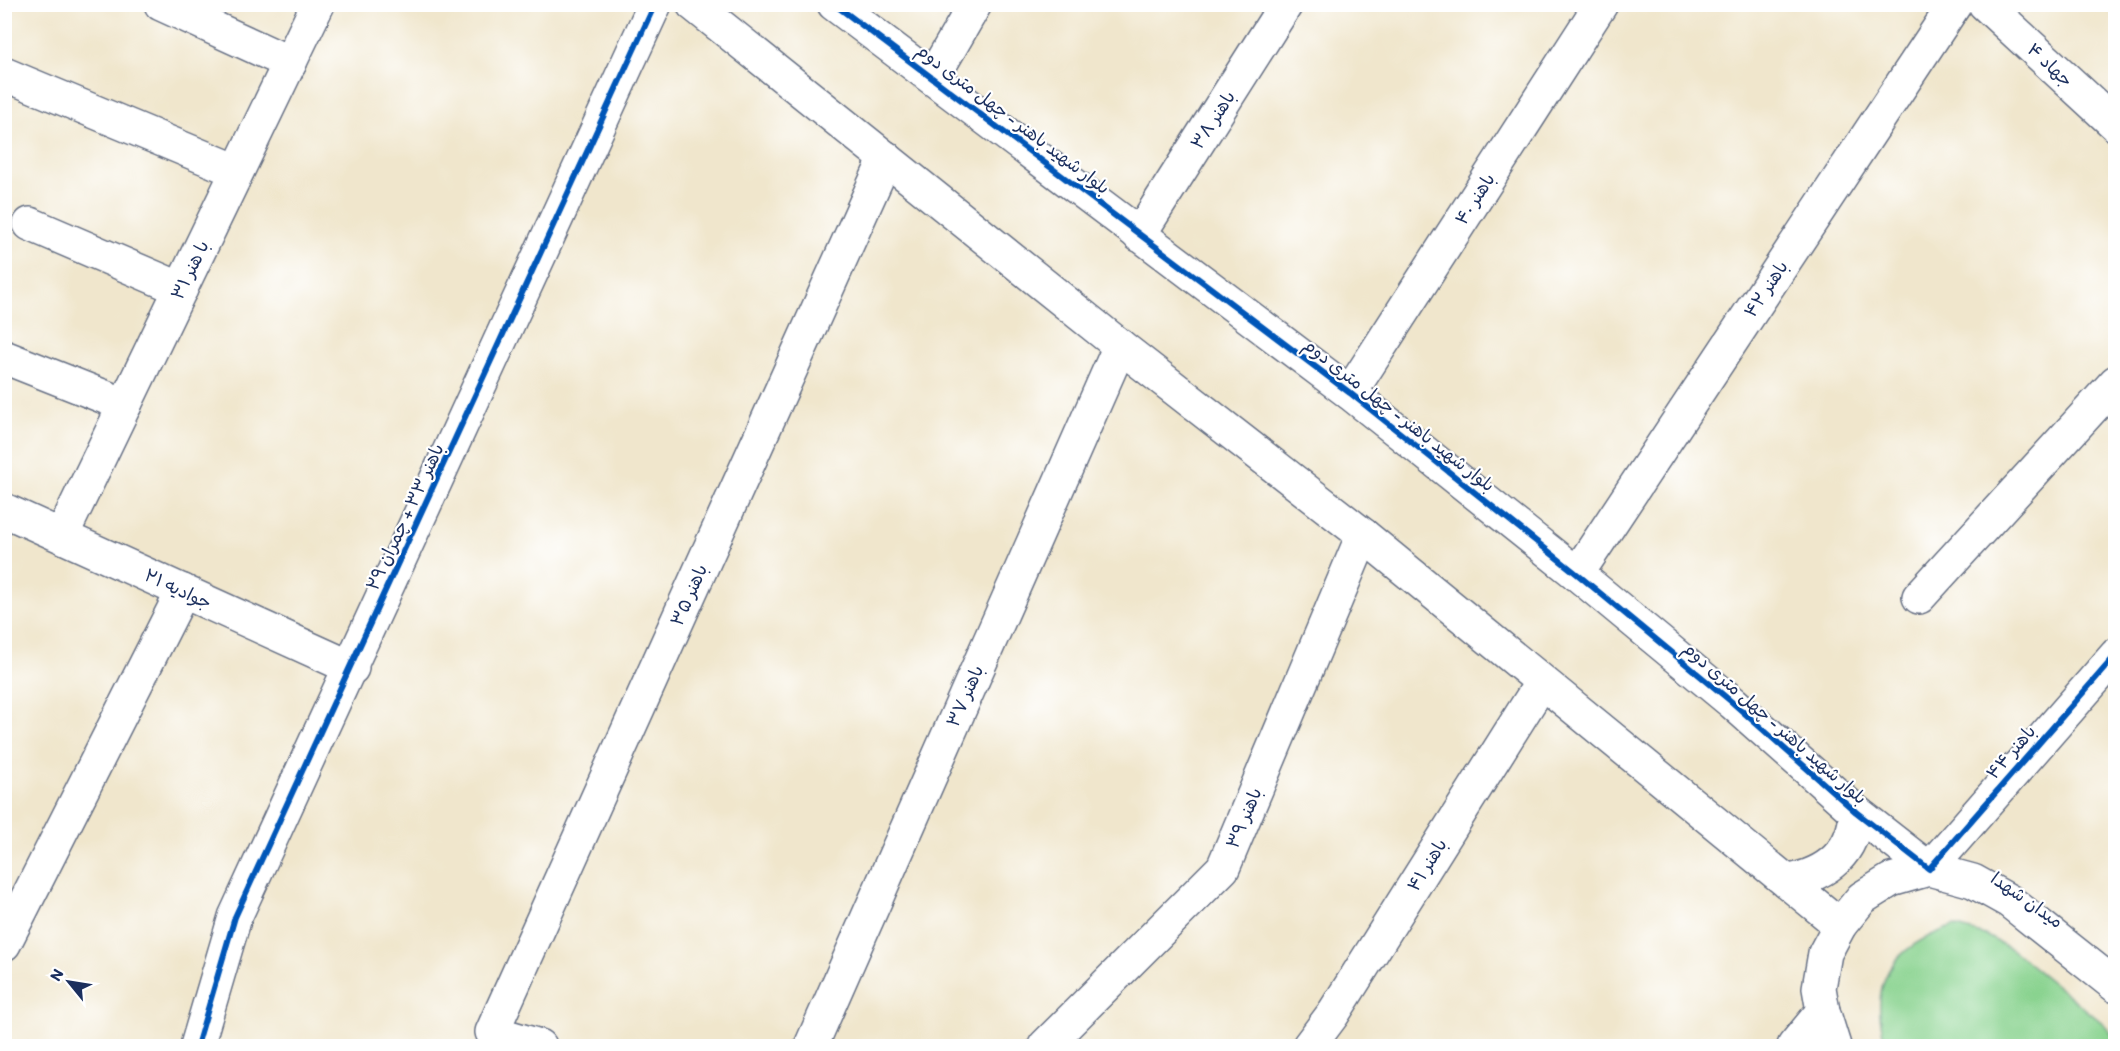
<svg xmlns="http://www.w3.org/2000/svg" width="2120" height="1051" font-family="Itim,'Playpen Sans Arabic',sans-serif">
  <rect width="100%" height="100%" fill="#fff"/>
  <filter id="ink" filterUnits="userSpaceOnUse"><feTurbulence type="fractalNoise" baseFrequency=".0167" numOctaves="2"/><feDisplacementMap in="SourceGraphic" scale="12" xChannelSelector="R" yChannelSelector="G"/><feConvolveMatrix kernelMatrix="1 2 1 2 8 2 1 2 1" color-interpolation-filters="sRGB"/></filter>
  <filter id="wash" filterUnits="userSpaceOnUse"><feTurbulence type="fractalNoise" baseFrequency=".008" numOctaves="4" result="noise"/><feDisplacementMap in="SourceGraphic" scale="24" xChannelSelector="R" yChannelSelector="G"/><feGaussianBlur stdDeviation="1.35" result="paint"/><feColorMatrix in="noise" values="0 0 0 0 0 0 0 0 0 0 0 0 0 0 0 0 0 1.4 0 .05"/><feComposite in="paint" operator="in"/></filter>
  <g filter="url(#wash)">
    <rect width="100%" height="100%" fill="#f0e6cc"/>
    <path fill="#89d38f" stroke="#528176" stroke-width="1.5" d="M 1954,926 L 1985,935 L 2011,949 L 2104,1024 L 2115,1038 L 2115,1046 L 1886,1046 C 1867,981 1891,947 1954,926 Z"/>
  </g>
  <g filter="url(#ink)">
    <g fill="none" stroke-linecap="round" stroke-linejoin="round">
      <g stroke="#666f84" stroke-width="36">
        <g id="street">
          <path d="M 161,4 L 290,63"/>
          <path d="M 1985,4 L 2116,125"/>
          <path d="M 4,74 L 237,171"/>
          <path d="M 933,77 L 975,4"/>
          <path d="M 30,224 L 181,289"/>
          <path d="M 1139,235 L 1286,4"/>
          <path d="M 4,357 L 125,405"/>
          <path d="M 1350,393 L 1601,4"/>
          <path d="M 4,510 L 352,668"/>
          <path d="M 62,535 L 318,4"/>
          <path d="M 1577,574 L 1955,4"/>
          <path d="M 1919,597 L 2116,382"/>
          <path d="M 1929,869 L 2116,655"/>
          <path d="M 4,944 L 183,591"/>
          <path d="M 197,1046 L 235,917 L 655,4"/>
          <path d="M 540,1046 L 492,1032 L 886,158"/>
          <path d="M 811,1046 L 1120,346"/>
          <path d="M 1045,1046 L 1223,868 L 1363,535"/>
          <path d="M 1309,1046 L 1333,1014 L 1542,682"/>
        </g>
      </g>
      <g stroke="#666f84" stroke-width="36">
        <g id="secondary">
          <path d="M 693,4 L 1120,346 L 1363,535 L 1840,925"/>
          <path d="M 834,4 L 1350,393 L 1577,574 L 1733,703 L 1856,812 L 1929,869"/>
          <path d="M 1789,881 C 1827,874 1854,853 1856,812"/>
          <path d="M 1794,1046 L 1823,1011"/>
          <path d="M 1834,1046 L 1823,1011 L 1819,988 L 1825,953 L 1840,925 L 1862,898 L 1891,880 L 1929,869 L 1973,881 L 2009,901 L 2116,986"/>
        </g>
      </g>
      <use href="#street" stroke="#fff" stroke-width="33"/>
      <use href="#secondary" stroke="#fff" stroke-width="33"/>
      <g stroke="#fff" stroke-width="10">
        <g id="cycleway">
          <path d="M 834,4 L 1350,393 L 1577,574 L 1733,703 L 1856,812 L 1929,869 L 2116,655"/>
          <path d="M 197,1046 L 235,917 L 655,4"/>
        </g>
      </g>
      <use href="#cycleway" stroke="#0057b8" stroke-width="6"/>
    </g>
  </g>
  <g text-anchor="middle" dominant-baseline="central" stroke-width="4.5" stroke-linejoin="round" paint-order="stroke">
    <g font-size="18" fill="#1b2f5e" stroke="#fff">
      <text transform="translate(2050 65) rotate(43)">جهاد ۴</text>
      <text transform="translate(1013 119) rotate(37)">بلوار شهید باهنر - چهل متری دوم</text>
      <text transform="translate(1213 120) rotate(-57)">باهنر ۳۸</text>
      <text transform="translate(1475 199) rotate(-57)">باهنر ۴۰</text>
      <text transform="translate(190 270) rotate(-64)">با هنر ۳۱</text>
      <text transform="translate(1766 289) rotate(-56)">باهنر ۴۲</text>
      <text transform="translate(1399 415) rotate(38)">بلوار شهید باهنر - چهل متری دوم</text>
      <text transform="translate(405 517) rotate(-65)">باهنر ۳۳ + چمران ۲۹</text>
      <text transform="translate(178 589) rotate(25)">جوادیه ۲۱</text>
      <text transform="translate(689 595) rotate(-66)">باهنر ۳۵</text>
      <text transform="translate(965 696) rotate(-66)">باهنر ۳۷</text>
      <text transform="translate(1775 723) rotate(41)">بلوار شهید باهنر - چهل متری دوم</text>
      <text transform="translate(2011 752) rotate(-49)">باهنر ۴۴</text>
      <text transform="translate(1244 818) rotate(-67)">باهنر ۳۹</text>
      <text transform="translate(1427 865) rotate(-58)">باهنر ۴۱</text>
      <text transform="translate(2027 900) rotate(35)">میدان شهدا</text>
    </g>
  </g>
  <rect width="2120" height="1051" fill="none" stroke="#fff" stroke-width="24"/>
  <g transform="translate(69 982) rotate(300)" stroke="#ffffff" stroke-width="4.5" paint-order="stroke">
  <path d="M0-4.5L10 22L0 15L-10 22Z" fill="#1b2f5e"/>
  <text y="-9" font-size="16" font-weight="bold" text-anchor="middle" fill="#1b2f5e">N</text>
  </g>
</svg>
